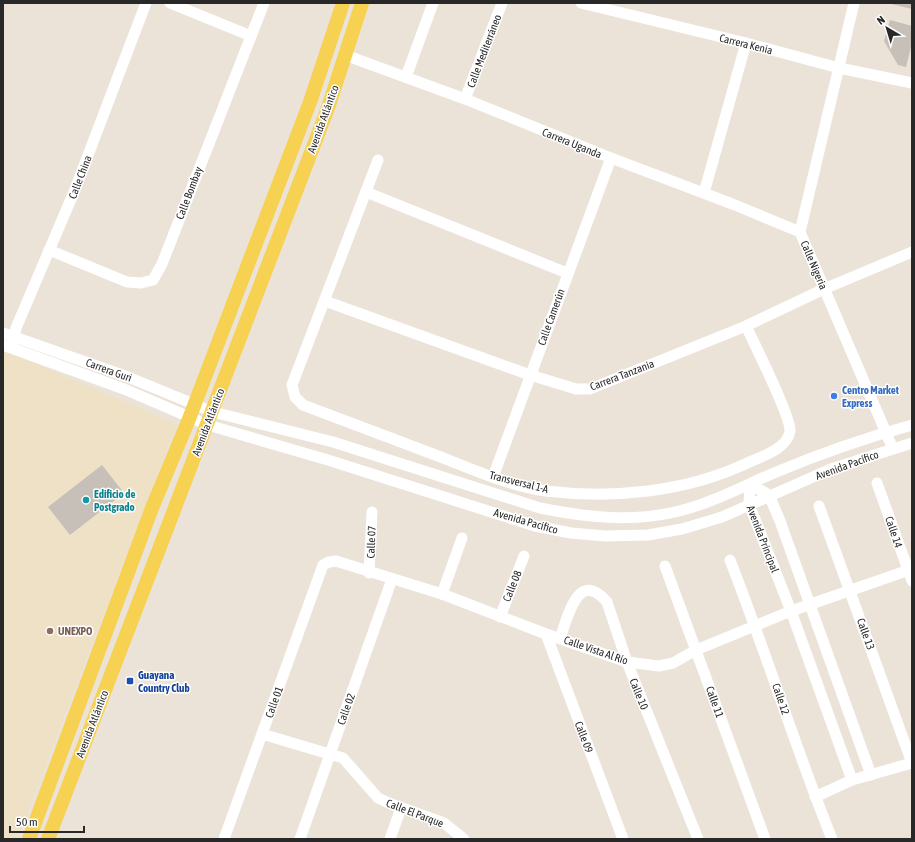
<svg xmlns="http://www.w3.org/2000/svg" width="915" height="842" font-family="'Asap Condensed',sans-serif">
  <rect width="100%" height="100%" fill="#ebe3d8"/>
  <path fill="#eee1c6" d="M 3,350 L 177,424 L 17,839 L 3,839 Z"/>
  <g fill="#c6c0b8">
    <path d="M 891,3 L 912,3 L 912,9 L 891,4 Z"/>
    <path d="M 890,20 L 912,26 L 912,43 L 906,67 L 898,65 L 884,41 Z"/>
    <path d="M 102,465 L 124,493 L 70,535 L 48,507 Z"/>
  </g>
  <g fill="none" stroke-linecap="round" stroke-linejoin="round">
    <g stroke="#fff" stroke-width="11">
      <path d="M 170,3 L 251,36"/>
      <path d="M 581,3 L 746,43 L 839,68 L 912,83"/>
      <path d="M 854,3 L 800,232 L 893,449"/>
      <path d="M 345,55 L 465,99 L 611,158 L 735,205 L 800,232"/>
      <path d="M 406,77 L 433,3"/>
      <path d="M 465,99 L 502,3"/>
      <path d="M 378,160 L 292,385 L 295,397 L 303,405 C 351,423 398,441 446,459 C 476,471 514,487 546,491 C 612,499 685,492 745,464 C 759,457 787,450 790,431 C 791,417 754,343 746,326"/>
      <path d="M 366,192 L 567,273"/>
      <path d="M 704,193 L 746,43"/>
      <path d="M 49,250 L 127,282 L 141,283 L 153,280 L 162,264 L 264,3"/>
      <path d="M 325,301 L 530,375 L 576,389 L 590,389 L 746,326 L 824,289 L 912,252"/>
      <path d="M 3,333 L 128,377 L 213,412 L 333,442 L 540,508 C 585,517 633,523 679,511 C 712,503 743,486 774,473 C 819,454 865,438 912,425"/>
      <path d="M 13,343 L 16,328 L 74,192 L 146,3"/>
      <path d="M 3,345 L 124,389 L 208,425 L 328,460 L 535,526 L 571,533 L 605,536 L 648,535 L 682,529 L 722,517 L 831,469 L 912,443"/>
      <path d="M 493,477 L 611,158"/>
      <path d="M 877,483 L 912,581"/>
      <path d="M 819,506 L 912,763"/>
      <path d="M 730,560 C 766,652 795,747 832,839"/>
      <path d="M 665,566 L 765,839"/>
      <path d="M 369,573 L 372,512"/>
      <path d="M 442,594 L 462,538"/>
      <path d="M 500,617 L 524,556"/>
      <path d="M 546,634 L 623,839"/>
      <path d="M 560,638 C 568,617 578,568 607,602 L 627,662 L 698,839"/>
      <path d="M 262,734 L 343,758 L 378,798 L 391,804 L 444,823 L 464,839"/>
      <path d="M 852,780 L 791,611 L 749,504 L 750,484 L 769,495 L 780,521 L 871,775"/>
      <path d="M 815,797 L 852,780 L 912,763"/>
      <path d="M 224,839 L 323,565 L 329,562 L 336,561 L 442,594 L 546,634 L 627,662 L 659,666 L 673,663 L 696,650 L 791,611 L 912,569"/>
      <path d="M 300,839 L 392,579"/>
      <path d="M 390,839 L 401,808"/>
    </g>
    <g stroke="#f6d152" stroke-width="14">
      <path d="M 29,839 L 152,508 L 189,419 L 310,102 L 343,3"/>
      <path d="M 48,839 L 328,108 L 362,3"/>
    </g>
  </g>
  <circle fill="#3f7fe0" stroke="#fff" stroke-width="1.5" cx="834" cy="396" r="4"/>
  <circle fill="#0f9aa8" stroke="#fff" stroke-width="1.5" cx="86" cy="500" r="4"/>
  <circle fill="#8d6e63" stroke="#fff" stroke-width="1.5" cx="50" cy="631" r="4"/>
  <rect fill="#1a4fb4" stroke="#fff" stroke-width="1.5" x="126" y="677" width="8" height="8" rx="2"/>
  <g text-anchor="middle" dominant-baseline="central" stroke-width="3" stroke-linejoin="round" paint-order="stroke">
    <g font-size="11" fill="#282828" stroke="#fff">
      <text transform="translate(746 44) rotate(14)">Carrera Kenia</text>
      <text transform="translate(484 51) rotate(-69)">Calle Mediterráneo</text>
      <text transform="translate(323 119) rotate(-70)">Avenida Atlántico</text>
      <text transform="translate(572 143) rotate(22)">Carrera Uganda</text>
      <text transform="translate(80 177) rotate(-69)">Calle China</text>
      <text transform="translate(189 193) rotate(-69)">Calle Bombay</text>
      <text transform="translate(814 265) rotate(67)">Calle Nigeria</text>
      <text transform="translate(551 317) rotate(-70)">Calle Camerún</text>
      <text transform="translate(109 370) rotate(20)">Carrera Guri</text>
      <text transform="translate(622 375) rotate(-21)">Carrera Tanzania</text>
      <text transform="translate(208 422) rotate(-69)">Avenida Atlántico</text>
      <text transform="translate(847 465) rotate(-20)">Avenida Pacífico</text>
      <text transform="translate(519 482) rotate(14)">Transversal 1-A</text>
      <text transform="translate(526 521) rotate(16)">Avenida Pacífico</text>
      <text transform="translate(894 532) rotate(71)">Calle 14</text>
      <text transform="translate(763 539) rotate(69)">Avenida Principal</text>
      <text transform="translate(371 542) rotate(-88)">Calle 07</text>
      <text transform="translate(512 586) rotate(-68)">Calle 08</text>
      <text transform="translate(866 634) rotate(70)">Calle 13</text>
      <text transform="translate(596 650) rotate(19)">Calle Vista Al Río</text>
      <text transform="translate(639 694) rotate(68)">Calle 10</text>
      <text transform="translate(781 699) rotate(71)">Calle 12</text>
      <text transform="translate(274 702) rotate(-70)">Calle 01</text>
      <text transform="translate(715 702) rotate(70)">Calle 11</text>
      <text transform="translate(346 709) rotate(-70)">Calle 02</text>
      <text transform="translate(92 724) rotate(-69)">Avenida Atlántico</text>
      <text transform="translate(584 737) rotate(69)">Calle 09</text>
      <text transform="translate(415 813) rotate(21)">Calle El Parque</text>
    </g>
    <g font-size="11" font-weight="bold" fill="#366cbe" stroke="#fff" text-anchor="start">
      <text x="842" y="390">Centro Market<tspan x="842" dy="13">Express</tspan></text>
    </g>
    <g font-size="11" font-weight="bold" fill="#0d838f" stroke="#fff" text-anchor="start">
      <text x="94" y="494">Edificio de<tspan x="94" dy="13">Postgrado</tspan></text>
    </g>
    <g font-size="11" font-weight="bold" fill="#785e54" stroke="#fff" text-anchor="start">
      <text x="58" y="631">UNEXPO</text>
    </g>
    <g font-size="11" font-weight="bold" fill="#164399" stroke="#fff" text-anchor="start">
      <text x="138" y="675">Guayana<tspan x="138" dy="13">Country Club</tspan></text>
    </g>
  </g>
  <rect width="915" height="842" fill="none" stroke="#282828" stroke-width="8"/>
  <g transform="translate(887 28) rotate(322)" stroke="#ffffff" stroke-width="3" paint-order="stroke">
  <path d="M0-3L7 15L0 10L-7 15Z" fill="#282828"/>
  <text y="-6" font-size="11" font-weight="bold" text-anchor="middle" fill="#282828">N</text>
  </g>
  <path d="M10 826v6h74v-6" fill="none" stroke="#282828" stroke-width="2"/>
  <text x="16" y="826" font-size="12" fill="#282828" stroke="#ffffff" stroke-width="3" paint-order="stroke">50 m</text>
</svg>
